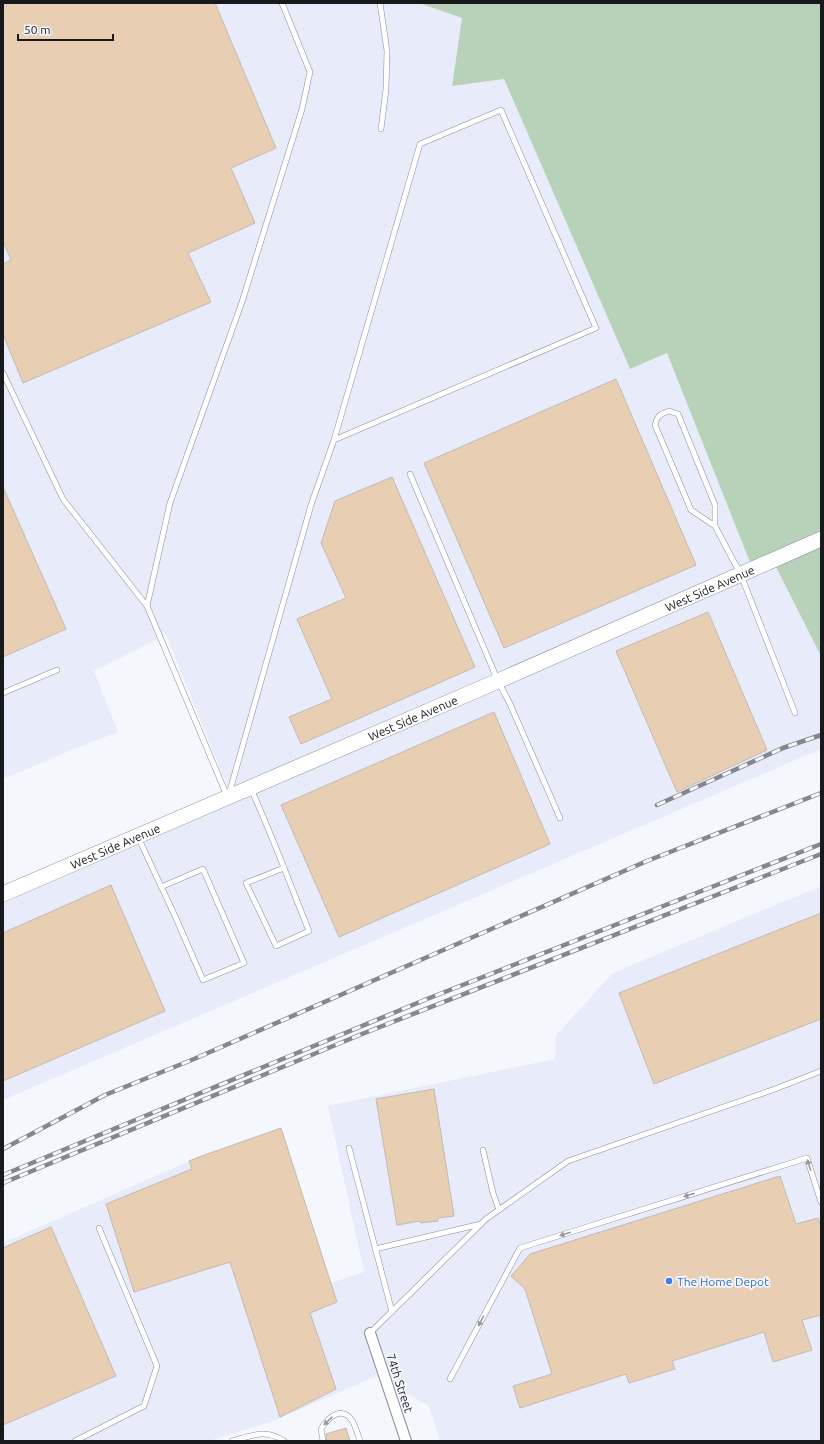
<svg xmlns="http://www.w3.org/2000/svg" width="824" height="1444" font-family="Ubuntu,sans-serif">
  <rect width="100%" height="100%" fill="#f5f7ff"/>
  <g fill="#e7ebfa">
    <path d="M 3,3 L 419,3 L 462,18 L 452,86 L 504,79 L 630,369 L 667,353 L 753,570 L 774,562 L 821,656 L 821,749 L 3,1100 L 3,903 L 232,798 L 166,635 L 94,671 L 118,732 L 79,747 L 3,779 Z"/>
    <path d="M 821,886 L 821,1441 L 440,1441 L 429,1406 L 376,1376 L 276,1420 L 209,1441 L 3,1441 L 3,1243 L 199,1157 L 281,1128 L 331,1283 L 364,1272 L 328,1106 L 555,1059 L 556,1035 L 613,973 Z"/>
  </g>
  <path fill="#b8d2b9" d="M 419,3 L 821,3 L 821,656 L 774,563 L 753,570 L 667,353 L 630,369 L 504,79 L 452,86 L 462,18 Z"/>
  <g fill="#e8ceb3" stroke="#c3bab0">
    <path d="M 3,3 L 215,3 L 276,148 L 231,168 L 255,223 L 188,253 L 211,302 L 23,383 L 3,334 L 3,264 L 11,260 L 3,241 Z"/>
    <path d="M 616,379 L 696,565 L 504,648 L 424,463 Z"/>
    <path d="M 392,477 L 475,667 L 301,744 L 289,717 L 332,699 L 297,619 L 346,598 L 321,543 L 335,501 Z"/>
    <path d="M 3,487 L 66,629 L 3,657 Z"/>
    <path d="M 708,612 L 767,750 L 677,792 L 616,651 Z"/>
    <path d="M 494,712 L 550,844 L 339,937 L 281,805 Z"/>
    <path d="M 111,885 L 165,1011 L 3,1081 L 3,933 Z"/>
    <path d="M 821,913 L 821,1019 L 654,1084 L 619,993 Z"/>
    <path d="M 434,1089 L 454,1216 L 438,1218 L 438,1221 L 421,1223 L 420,1221 L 397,1225 L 376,1099 Z"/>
    <path d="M 281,1128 L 337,1302 L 310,1313 L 336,1389 L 280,1417 L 230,1262 L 134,1292 L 106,1204 L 192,1169 L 189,1161 L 199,1157 Z"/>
    <path d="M 780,1176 L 796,1224 L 818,1218 L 821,1228 L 821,1315 L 802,1320 L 812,1350 L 773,1362 L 764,1332 L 672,1361 L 675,1369 L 629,1383 L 626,1374 L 520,1408 L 513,1386 L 552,1374 L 525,1289 L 511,1276 L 530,1254 Z"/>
    <path d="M 51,1227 L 116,1376 L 3,1425 L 3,1248 Z"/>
    <path d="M 346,1428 L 350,1441 L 327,1441 L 326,1434 Z"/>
  </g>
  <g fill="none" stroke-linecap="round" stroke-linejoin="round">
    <g stroke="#8b8e99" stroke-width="6">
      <g id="lane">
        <path d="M 380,3 L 387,51 L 386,89 L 381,129"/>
        <path d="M 3,373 L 63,499 L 147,606 L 227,796"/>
        <path d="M 410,474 L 498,681 L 510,704 L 560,818"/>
        <path d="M 715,526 L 691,510 L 655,425 C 657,416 660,414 669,411 L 678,414 L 715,505 L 715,526 L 741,575 L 795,713"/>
        <path d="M 147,606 L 170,503 L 242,302 L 302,109 L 310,72 L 282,3"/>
        <path d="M 3,693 L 57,670"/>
        <path d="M 251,789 C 272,835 290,884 309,931 L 276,946 L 246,883 L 284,868"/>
        <path d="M 229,794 L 311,505 L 334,440 L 596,328 L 501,110 L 420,144 L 334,440"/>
        <path d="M 138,837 L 175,916 L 203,980 L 244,963 L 203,869 L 161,887"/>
        <path d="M 349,1148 L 392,1312"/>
        <path d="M 483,1150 L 493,1193 L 499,1210"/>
        <path d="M 375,1249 L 481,1224"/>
        <path d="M 370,1333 L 486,1219 L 568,1161 L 775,1089 L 821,1071"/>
        <path d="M 450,1379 L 520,1248 L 807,1158 L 821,1202"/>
        <path d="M 75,1441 L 144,1406 L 157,1366 L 99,1228"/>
        <path d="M 232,1441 C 251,1436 266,1428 284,1441"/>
        <path d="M 323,1441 L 321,1429 C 329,1416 343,1405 353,1422 C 356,1428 358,1435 360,1441"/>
      </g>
    </g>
    <g stroke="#8b8e99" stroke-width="12">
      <path id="street" d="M 370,1333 L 406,1441"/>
    </g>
    <g stroke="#8b8e99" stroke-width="16">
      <g id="secondary">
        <path id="s1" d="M 3,894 L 498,681 L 821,539"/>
      </g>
    </g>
    <use href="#lane" stroke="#fff" stroke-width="5"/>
    <use href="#street" stroke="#fff" stroke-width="10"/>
    <use href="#secondary" stroke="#fff" stroke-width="15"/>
    <g stroke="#85878d" stroke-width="4.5">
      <g id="rail">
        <path d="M 657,805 L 783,748 L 821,735"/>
        <path d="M 3,1149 L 105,1095 L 194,1059 L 647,861 L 821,793"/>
        <path d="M 3,1175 L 427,999 L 821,844"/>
        <path d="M 3,1183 L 362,1034 L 821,854"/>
      </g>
    </g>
    <use href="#rail" stroke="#f5f7ff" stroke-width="3" stroke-dasharray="9" stroke-linecap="butt"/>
  </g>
  <defs><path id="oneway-solid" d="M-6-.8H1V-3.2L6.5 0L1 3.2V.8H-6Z"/></defs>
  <g fill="#979899">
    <use href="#oneway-solid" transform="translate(809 1165) rotate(-108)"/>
    <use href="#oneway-solid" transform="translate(689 1195) rotate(163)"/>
    <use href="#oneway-solid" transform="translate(565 1234) rotate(163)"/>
    <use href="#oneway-solid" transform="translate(481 1321) rotate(118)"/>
    <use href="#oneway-solid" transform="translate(328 1421) rotate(137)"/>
  </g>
  <circle fill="#3f7fe0" stroke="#f5f7ff" stroke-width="1.5" cx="669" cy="1281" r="4"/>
  <g text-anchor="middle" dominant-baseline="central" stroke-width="3.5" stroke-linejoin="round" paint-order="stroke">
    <g font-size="12" fill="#18191d" stroke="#f5f7ff">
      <text stroke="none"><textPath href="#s1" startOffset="770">West Side Avenue</textPath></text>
      <text stroke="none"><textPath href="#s1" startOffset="446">West Side Avenue</textPath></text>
      <text stroke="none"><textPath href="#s1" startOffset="122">West Side Avenue</textPath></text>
      <text transform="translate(400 1383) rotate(72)">74th Street</text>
    </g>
    <g font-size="12" fill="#366cbe" stroke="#f5f7ff" text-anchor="start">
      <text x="677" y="1281">The Home Depot</text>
    </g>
  </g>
  <rect width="824" height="1444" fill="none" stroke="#18191d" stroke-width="8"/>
  <path d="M18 34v6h95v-6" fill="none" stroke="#18191d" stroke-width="2"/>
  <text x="24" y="34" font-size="12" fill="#18191d" stroke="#f5f7ff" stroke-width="3" paint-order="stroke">50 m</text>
</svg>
